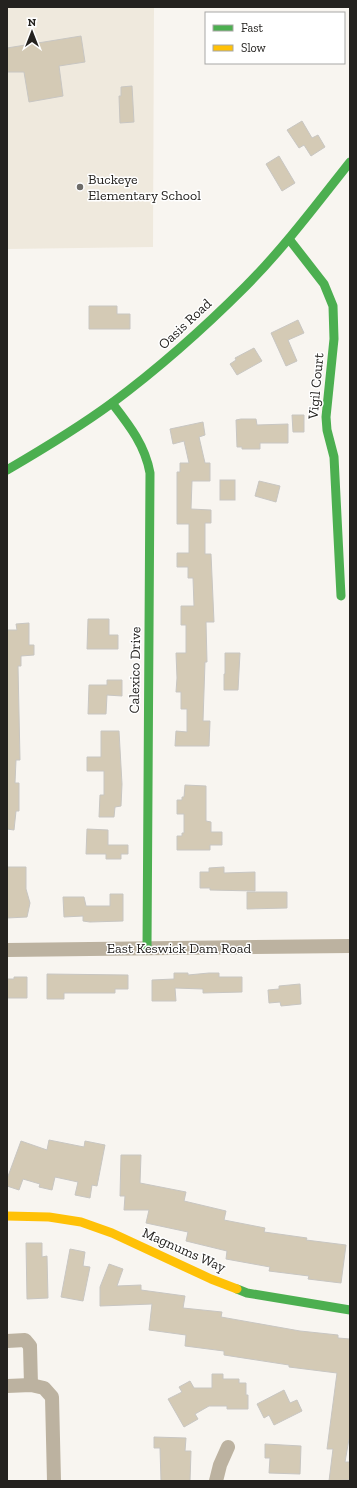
<svg xmlns="http://www.w3.org/2000/svg" width="357" height="1488" font-family="'Zilla Slab',serif">
  <rect width="100%" height="100%" fill="#f8f5f0"/>
  <path fill="#efe9dd" d="M 7,7 L 154,7 L 153,247 L 7,249 Z"/>
  <g fill="#d4cab5" stroke="#c8c6c2">
    <path d="M 81,36 L 85,62 L 59,66 L 63,96 L 29,102 L 24,72 L 7,72 L 7,48 Z"/>
    <path d="M 132,86 L 134,122 L 120,123 L 119,96 L 121,96 L 121,87 Z"/>
    <path d="M 302,121 L 312,138 L 318,135 L 325,147 L 311,156 L 304,145 L 299,148 L 287,130 Z"/>
    <path d="M 279,156 L 295,183 L 282,191 L 266,164 Z"/>
    <path d="M 89,306 L 117,306 L 117,314 L 130,314 L 130,329 L 89,329 Z"/>
    <path d="M 298,320 L 304,333 L 288,340 L 297,361 L 286,366 L 271,333 Z"/>
    <path d="M 254,348 L 262,361 L 237,375 L 230,364 L 236,360 L 235,358 Z"/>
    <path d="M 292,415 L 304,415 L 304,432 L 293,432 Z"/>
    <path d="M 241,419 L 256,419 L 257,425 L 288,424 L 288,443 L 260,443 L 260,449 L 242,449 L 242,447 L 237,447 L 236,420 Z"/>
    <path d="M 203,422 L 205,435 L 199,437 L 205,463 L 210,463 L 210,481 L 192,481 L 191,509 L 211,510 L 211,523 L 205,523 L 205,554 L 211,554 L 214,622 L 206,622 L 207,662 L 205,662 L 203,721 L 210,721 L 209,746 L 175,746 L 176,731 L 187,732 L 187,709 L 181,709 L 181,692 L 176,692 L 177,678 L 176,653 L 186,653 L 186,625 L 181,625 L 181,606 L 194,606 L 193,578 L 188,578 L 188,567 L 177,567 L 177,553 L 189,553 L 189,524 L 177,524 L 177,472 L 180,472 L 180,463 L 189,463 L 184,441 L 173,444 L 170,429 Z"/>
    <rect x="220" y="480" width="15" height="20"/>
    <path d="M 259,481 L 280,486 L 276,502 L 255,496 Z"/>
    <path d="M 88,619 L 109,619 L 109,635 L 118,635 L 118,649 L 87,649 Z"/>
    <path d="M 29,623 L 29,645 L 34,645 L 34,655 L 21,656 L 21,666 L 18,666 L 20,760 L 16,760 L 15,783 L 19,783 L 19,811 L 16,811 L 14,830 L 7,829 L 7,630 L 17,630 L 16,624 Z"/>
    <path d="M 225,653 L 240,653 L 238,690 L 224,690 L 224,674 L 225,674 Z"/>
    <path d="M 107,680 L 122,680 L 122,696 L 107,695 L 106,714 L 88,714 L 89,685 L 107,685 Z"/>
    <path d="M 101,731 L 119,731 L 122,784 L 121,806 L 115,807 L 114,817 L 99,817 L 100,795 L 104,795 L 104,771 L 87,771 L 87,757 L 101,757 Z"/>
    <path d="M 185,785 L 206,786 L 206,821 L 211,822 L 211,832 L 222,832 L 222,845 L 210,845 L 210,850 L 177,850 L 177,836 L 182,836 L 182,833 L 184,833 L 184,814 L 177,814 L 177,800 L 182,800 L 182,797 L 184,797 Z"/>
    <path d="M 87,829 L 108,830 L 108,845 L 128,845 L 128,854 L 121,854 L 121,859 L 106,859 L 106,854 L 86,854 Z"/>
    <path d="M 7,867 L 26,867 L 26,889 L 30,903 L 27,917 L 7,918 Z"/>
    <path d="M 224,867 L 224,873 L 255,872 L 255,891 L 210,890 L 210,888 L 200,888 L 200,872 L 209,872 L 209,868 Z"/>
    <path d="M 247,892 L 287,892 L 287,908 L 247,909 Z"/>
    <path d="M 110,894 L 123,894 L 123,921 L 90,922 L 83,921 L 83,916 L 64,917 L 63,897 L 84,897 L 86,906 L 110,906 Z"/>
    <path d="M 174,973 L 188,973 L 188,975 L 209,973 L 219,973 L 219,977 L 242,977 L 242,992 L 203,993 L 203,989 L 175,988 L 176,1001 L 152,1001 L 152,980 L 174,979 Z"/>
    <path d="M 47,974 L 128,975 L 128,989 L 115,989 L 115,993 L 64,993 L 64,999 L 47,999 Z"/>
    <path d="M 14,977 L 27,977 L 27,998 L 7,998 L 7,979 L 14,979 Z"/>
    <path d="M 300,984 L 301,1004 L 281,1006 L 280,1002 L 269,1003 L 268,990 L 279,989 L 279,986 Z"/>
    <path d="M 49,1140 L 84,1147 L 85,1141 L 105,1145 L 97,1186 L 92,1185 L 90,1198 L 75,1195 L 78,1182 L 55,1177 L 52,1190 L 39,1187 L 40,1184 L 23,1179 L 19,1190 L 7,1186 L 7,1179 L 21,1141 L 47,1150 Z"/>
    <path d="M 121,1155 L 141,1155 L 140,1183 L 186,1192 L 184,1201 L 226,1211 L 224,1220 L 265,1228 L 264,1232 L 307,1238 L 306,1240 L 346,1245 L 341,1283 L 308,1279 L 309,1276 L 269,1271 L 270,1267 L 226,1259 L 227,1251 L 186,1241 L 188,1232 L 146,1223 L 149,1210 L 124,1210 L 125,1196 L 120,1196 Z"/>
    <path d="M 26,1243 L 42,1243 L 42,1257 L 47,1256 L 48,1298 L 27,1299 Z"/>
    <path d="M 70,1249 L 85,1252 L 83,1266 L 90,1267 L 83,1301 L 61,1297 Z"/>
    <path d="M 109,1264 L 123,1269 L 117,1286 L 141,1285 L 141,1290 L 185,1296 L 183,1308 L 222,1312 L 221,1317 L 300,1331 L 338,1335 L 338,1338 L 350,1339 L 350,1439 L 349,1439 L 345,1462 L 350,1462 L 350,1480 L 329,1481 L 333,1449 L 327,1449 L 337,1373 L 289,1367 L 289,1365 L 224,1355 L 224,1351 L 185,1346 L 186,1335 L 149,1330 L 152,1304 L 100,1306 L 100,1287 Z"/>
    <path d="M 212,1374 L 223,1374 L 223,1379 L 239,1379 L 239,1383 L 246,1383 L 246,1395 L 248,1395 L 248,1409 L 227,1409 L 227,1406 L 209,1406 L 195,1414 L 198,1419 L 184,1427 L 168,1399 L 182,1392 L 179,1387 L 190,1381 L 194,1388 L 212,1388 Z"/>
    <path d="M 284,1390 L 290,1403 L 297,1400 L 302,1411 L 274,1425 L 269,1415 L 264,1418 L 257,1404 Z"/>
    <path d="M 154,1437 L 186,1438 L 185,1451 L 191,1451 L 190,1481 L 161,1481 L 160,1448 L 154,1448 Z"/>
    <path d="M 265,1444 L 301,1446 L 300,1474 L 269,1473 L 270,1458 L 265,1458 Z"/>
  </g>
  <g fill="none" stroke-linecap="round" stroke-linejoin="round">
    <g stroke="#bcb2a0" stroke-width="14">
      <path d="M 7,950 L 350,946"/>
      <path d="M 7,1341 L 25,1340 L 30,1346 L 31,1385"/>
      <path d="M 7,1386 L 31,1385 L 44,1388 L 52,1397 L 54,1481"/>
      <path d="M 216,1481 L 220,1465 L 228,1447"/>
    </g>
    <g stroke="#4caf50" stroke-width="9">
      <path d="M 289,239 L 324,284 L 333,306 L 334,339 L 326,417 L 327,430 L 334,457 L 341,596"/>
      <path d="M 112,403 C 129,425 145,445 150,473 L 147,948"/>
      <path d="M 7,470 C 43,449 78,428 112,403 C 159,368 203,329 245,287 C 283,249 316,205 350,162"/>
      <path d="M 237,1289 L 247,1293 L 350,1310"/>
    </g>
    <path stroke="#ffc107" stroke-width="9" d="M 7,1216 L 49,1217 L 81,1222 L 112,1233 L 211,1279 L 237,1289"/>
  </g>
  <circle fill="#6e6c68" stroke="#fff" stroke-width="1.5" cx="80" cy="187" r="4"/>
  <g text-anchor="middle" dominant-baseline="central" stroke-width="3" stroke-linejoin="round" paint-order="stroke">
    <g font-size="14" fill="#24221f" stroke="#fff" text-anchor="start">
      <text x="88" y="179">Buckeye<tspan x="88" dy="16">Elementary School</tspan></text>
    </g>
    <g font-size="14" fill="#24221f" stroke="#fff">
      <text transform="translate(185 324) rotate(-43)">Oasis Road</text>
      <text transform="translate(316 386) rotate(-85)">Vigil Court</text>
      <text transform="translate(135 670) rotate(-89)">Calexico Drive</text>
      <text x="179" y="948">East Keswick Dam Road</text>
      <text transform="translate(184 1250) rotate(24)">Magnums Way</text>
    </g>
  </g>
  <rect width="357" height="1488" fill="none" stroke="#24221f" stroke-width="16"/>
  <rect x="205" y="12" width="140" height="52" fill="#ffffff" stroke="#a7a7a5"/>
  <rect x="213" y="25" width="20" height="6" fill="#4caf50" stroke="#a7a7a5"/>
  <text x="241" y="32" font-size="12" fill="#24221f">Fast</text>
  <rect x="213" y="45" width="20" height="6" fill="#ffc107" stroke="#a7a7a5"/>
  <text x="241" y="52" font-size="12" fill="#24221f">Slow</text>
  <g transform="translate(32 32)" stroke="#ffffff" stroke-width="3" paint-order="stroke">
  <path d="M0-3L7 15L0 10L-7 15Z" fill="#24221f"/>
  <text y="-6" font-size="11" font-weight="bold" text-anchor="middle" fill="#24221f">N</text>
  </g>
</svg>
